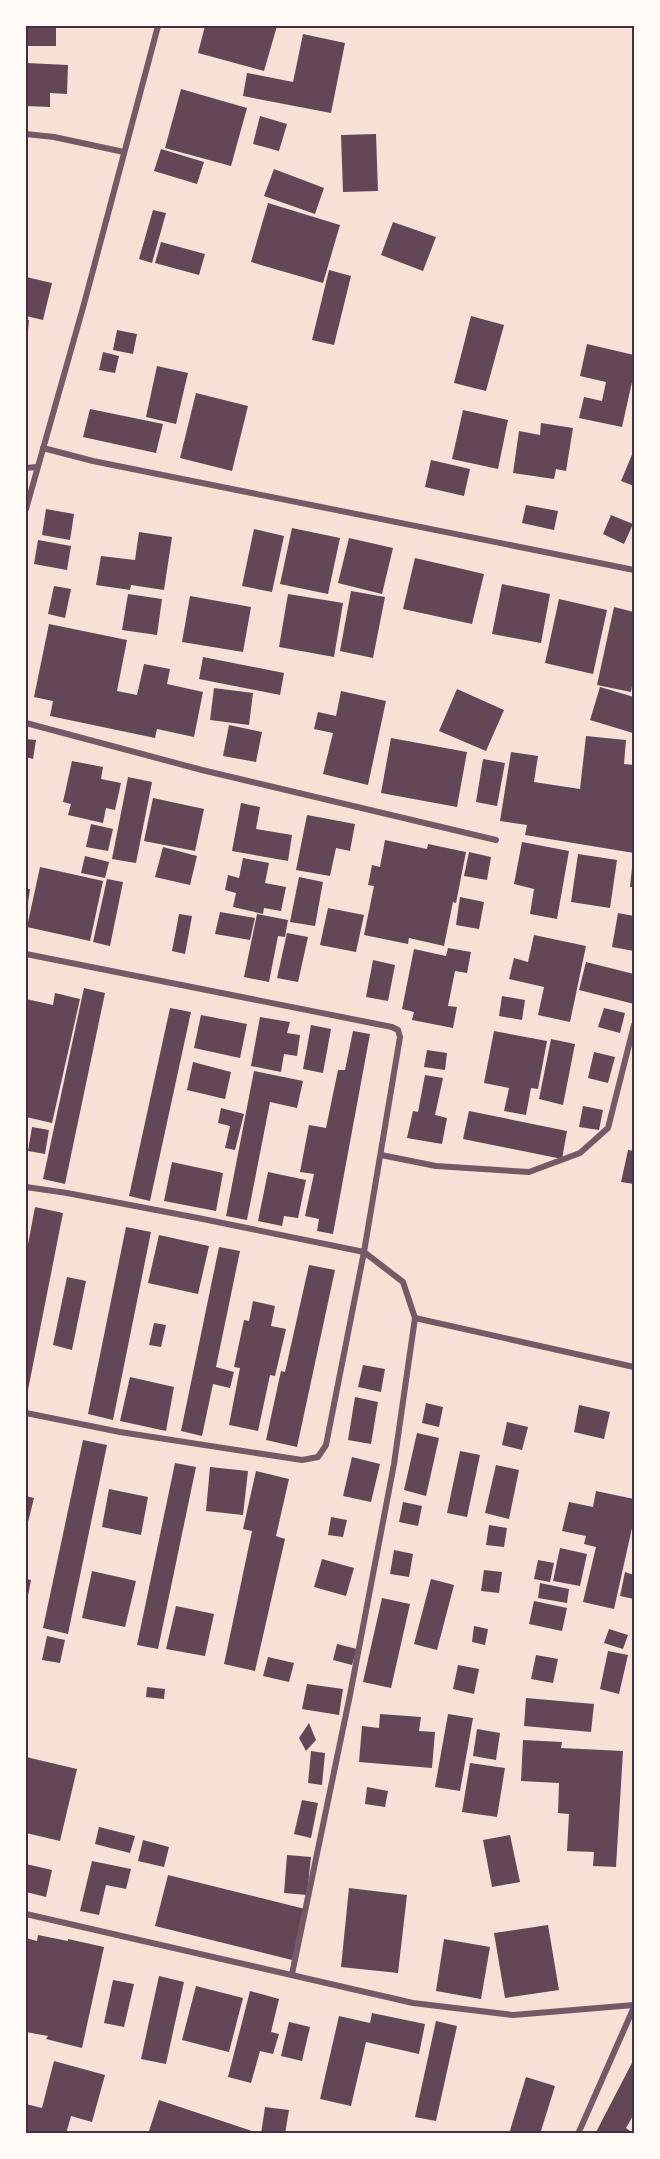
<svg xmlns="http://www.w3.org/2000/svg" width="660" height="2159" font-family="Quicksand,sans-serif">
  <rect width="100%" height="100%" fill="#f7e1d7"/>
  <g fill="#644757">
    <rect x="26" y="26" width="30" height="20"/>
    <path d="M 205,26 L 277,26 L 264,71 L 198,53 Z"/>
    <path d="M 303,34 L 345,43 L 331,113 L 243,96 L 247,73 L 293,82 Z"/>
    <path d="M 26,63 L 68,65 L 67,94 L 50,93 L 50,107 L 26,106 Z"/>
    <path d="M 181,89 L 247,108 L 231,166 L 165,148 Z"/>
    <path d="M 260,116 L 287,124 L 279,151 L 253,144 Z"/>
    <path d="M 376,134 L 378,191 L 343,192 L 341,135 Z"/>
    <path d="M 161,149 L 204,162 L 197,184 L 154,171 Z"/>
    <path d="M 274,169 L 324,188 L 315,214 L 264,196 Z"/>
    <path d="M 268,203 L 340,225 L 323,283 L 251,262 Z"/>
    <path d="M 153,210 L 166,213 L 152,263 L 139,259 Z"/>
    <path d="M 393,222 L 436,237 L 423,271 L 381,255 Z"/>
    <path d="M 161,242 L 205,254 L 199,275 L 155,263 Z"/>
    <path d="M 329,270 L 351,276 L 334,345 L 312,340 Z"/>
    <path d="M 26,277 L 52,283 L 43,320 L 26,316 Z"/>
    <path d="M 471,316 L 504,325 L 486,391 L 454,383 Z"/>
    <path d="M 26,320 L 29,320 L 27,343 L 26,343 Z"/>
    <path d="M 117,330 L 137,334 L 133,354 L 113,350 Z"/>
    <path d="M 587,344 L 634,355 L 634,373 L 622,427 L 579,418 L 584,397 L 602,401 L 606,382 L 580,376 Z"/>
    <path d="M 103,352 L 119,356 L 115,373 L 99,370 Z"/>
    <path d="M 157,366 L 188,373 L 176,424 L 146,417 Z"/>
    <path d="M 196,393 L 248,406 L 232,471 L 180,458 Z"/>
    <path d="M 90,409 L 163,424 L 156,453 L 83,437 Z"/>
    <path d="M 463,410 L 508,420 L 498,469 L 452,459 Z"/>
    <path d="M 541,423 L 573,428 L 566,471 L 556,469 L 554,479 L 513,473 L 519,431 L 540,435 Z"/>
    <path d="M 634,450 L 634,486 L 621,481 Z"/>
    <path d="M 431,460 L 470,469 L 464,496 L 425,487 Z"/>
    <path d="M 526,505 L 558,511 L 554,530 L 522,523 Z"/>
    <path d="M 46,509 L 74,514 L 70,540 L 42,535 Z"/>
    <path d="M 611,515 L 633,524 L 624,544 L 603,534 Z"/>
    <path d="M 292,528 L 340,538 L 328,594 L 280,584 Z"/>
    <path d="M 254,529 L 284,536 L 272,592 L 242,586 Z"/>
    <path d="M 139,532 L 172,537 L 164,590 L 131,585 L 130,590 L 96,585 L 101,556 L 135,560 Z"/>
    <path d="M 349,538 L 393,548 L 382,594 L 338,583 Z"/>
    <path d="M 38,540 L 71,546 L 67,570 L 34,564 Z"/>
    <path d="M 415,558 L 484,574 L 472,624 L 403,609 Z"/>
    <path d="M 502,584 L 550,594 L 541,643 L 492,634 Z"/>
    <path d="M 54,586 L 71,589 L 65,618 L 48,614 Z"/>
    <path d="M 351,591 L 385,597 L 373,658 L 340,651 Z"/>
    <path d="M 128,594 L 162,599 L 157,635 L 122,630 Z"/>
    <path d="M 288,594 L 343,603 L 334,657 L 279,647 Z"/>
    <path d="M 190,596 L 251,607 L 243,652 L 182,642 Z"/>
    <path d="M 559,599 L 607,610 L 593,674 L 545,663 Z"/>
    <path d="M 614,607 L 634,612 L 634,675 L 631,692 L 597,685 Z"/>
    <path d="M 49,624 L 127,640 L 117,691 L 137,695 L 144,664 L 170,669 L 167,684 L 203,692 L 194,737 L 157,729 L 155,738 L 50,716 L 53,701 L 34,697 Z"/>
    <path d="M 203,657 L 284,673 L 280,695 L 199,679 Z"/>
    <path d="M 600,687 L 634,697 L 633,733 L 590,720 Z"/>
    <path d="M 214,688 L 253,693 L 249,725 L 210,720 Z"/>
    <path d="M 457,689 L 504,710 L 486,751 L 439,731 Z"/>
    <path d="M 341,691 L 386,701 L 368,785 L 323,774 L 333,733 L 314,729 L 318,712 L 336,716 Z"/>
    <path d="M 229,725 L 262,732 L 256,762 L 223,756 Z"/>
    <path d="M 586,736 L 626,740 L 624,764 L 634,765 L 634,853 L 525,835 L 527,825 L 500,821 L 511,752 L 538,756 L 534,782 L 580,789 Z"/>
    <path d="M 391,738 L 467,752 L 457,807 L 381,793 Z"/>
    <path d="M 26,739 L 36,740 L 33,759 L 26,757 Z"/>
    <path d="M 483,759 L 505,763 L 497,806 L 476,802 Z"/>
    <path d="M 72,761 L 103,767 L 101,779 L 121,783 L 115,810 L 106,808 L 103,823 L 68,815 L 71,804 L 63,802 Z"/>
    <path d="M 128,777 L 152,782 L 136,863 L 112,859 Z"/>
    <path d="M 153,798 L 204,809 L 195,851 L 144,841 Z"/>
    <path d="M 241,803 L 260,807 L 256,829 L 292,835 L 288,861 L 232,851 Z"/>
    <path d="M 307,815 L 355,824 L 350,851 L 336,848 L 330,876 L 296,870 Z"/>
    <path d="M 91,824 L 113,829 L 108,851 L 86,847 Z"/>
    <path d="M 385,840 L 427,849 L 428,844 L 466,852 L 456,903 L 453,902 L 444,946 L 409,938 L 408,944 L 364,935 L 374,886 L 368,885 L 372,865 L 380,867 Z"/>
    <path d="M 522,842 L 569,851 L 557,919 L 530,914 L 534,889 L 514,884 Z"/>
    <path d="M 163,847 L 197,856 L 190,885 L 155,877 Z"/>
    <path d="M 469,852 L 491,857 L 487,880 L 464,876 Z"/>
    <path d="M 578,854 L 617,860 L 610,908 L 571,902 Z"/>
    <path d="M 85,856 L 109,862 L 105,878 L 81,873 Z"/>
    <path d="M 243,858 L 269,863 L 265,883 L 286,887 L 281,911 L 264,908 L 263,914 L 233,907 L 236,893 L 225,890 L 228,875 L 239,878 Z"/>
    <path d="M 633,858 L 634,858 L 634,887 L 630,887 Z"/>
    <path d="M 40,867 L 103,881 L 90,941 L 27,927 Z"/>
    <path d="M 299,877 L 323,882 L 315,926 L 290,922 Z"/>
    <path d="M 107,879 L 123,882 L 110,946 L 93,942 Z"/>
    <path d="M 26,889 L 30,889 L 27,909 L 26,909 Z"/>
    <path d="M 460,897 L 484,902 L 479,929 L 456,925 Z"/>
    <path d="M 328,908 L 364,915 L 356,952 L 320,945 Z"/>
    <path d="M 220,912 L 255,918 L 250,940 L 215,934 Z"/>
    <path d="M 618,913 L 634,916 L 634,951 L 612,947 Z"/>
    <path d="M 179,914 L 192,916 L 185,954 L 172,951 Z"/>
    <path d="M 257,914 L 288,920 L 285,937 L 278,936 L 269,982 L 244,977 Z"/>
    <path d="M 287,933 L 308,937 L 298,982 L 277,978 Z"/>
    <path d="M 534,935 L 586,946 L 570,1022 L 538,1015 L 544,987 L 509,979 L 514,958 L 528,962 Z"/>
    <path d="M 448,948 L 471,952 L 467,973 L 455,971 L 448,1006 L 457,1007 L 453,1028 L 412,1020 L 414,1012 L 402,1009 L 414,949 L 446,956 Z"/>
    <path d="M 373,960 L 395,965 L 388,1001 L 366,997 Z"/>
    <path d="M 586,962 L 634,974 L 634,1004 L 579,990 Z"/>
    <path d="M 84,988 L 105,993 L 65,1184 L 43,1179 Z"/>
    <path d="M 55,993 L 80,999 L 52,1123 L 26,1117 L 26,999 L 53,1005 Z"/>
    <path d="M 502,996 L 525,1000 L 522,1020 L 499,1016 Z"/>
    <path d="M 170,1008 L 191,1012 L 150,1201 L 129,1196 Z"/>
    <path d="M 604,1008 L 625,1013 L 620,1033 L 598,1027 Z"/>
    <path d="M 201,1015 L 247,1024 L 240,1058 L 194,1048 Z"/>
    <path d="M 260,1017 L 290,1022 L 287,1033 L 300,1035 L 297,1056 L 284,1054 L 281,1072 L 251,1066 Z"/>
    <path d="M 311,1025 L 331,1029 L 323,1073 L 303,1069 Z"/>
    <path d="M 353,1031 L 370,1034 L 333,1234 L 317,1231 L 319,1219 L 305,1216 L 314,1174 L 300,1172 L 309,1125 L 326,1128 L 338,1070 L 345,1070 Z"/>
    <path d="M 494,1031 L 547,1041 L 538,1089 L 531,1088 L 526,1115 L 504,1111 L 509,1088 L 484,1083 Z"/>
    <path d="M 551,1039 L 575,1044 L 563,1105 L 539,1099 Z"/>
    <path d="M 427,1050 L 447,1053 L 445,1070 L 424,1067 Z"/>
    <path d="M 594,1052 L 615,1057 L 608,1083 L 588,1078 Z"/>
    <path d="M 193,1062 L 231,1072 L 225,1099 L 187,1090 Z"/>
    <path d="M 254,1071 L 303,1081 L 297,1108 L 270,1102 L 247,1220 L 226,1216 Z"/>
    <path d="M 425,1075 L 443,1078 L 435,1115 L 447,1118 L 442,1144 L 407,1138 L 413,1111 L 418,1112 Z"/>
    <path d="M 583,1106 L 603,1110 L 599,1130 L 579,1127 Z"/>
    <path d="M 221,1108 L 244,1114 L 235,1150 L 225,1148 L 230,1126 L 218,1123 Z"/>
    <path d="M 469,1111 L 567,1131 L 562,1159 L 463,1139 Z"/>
    <path d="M 32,1127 L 49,1130 L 45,1154 L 28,1151 Z"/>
    <path d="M 628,1150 L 634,1151 L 634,1184 L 621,1182 Z"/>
    <path d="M 172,1162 L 223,1173 L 216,1211 L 164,1201 Z"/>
    <path d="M 268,1172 L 306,1180 L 298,1218 L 284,1216 L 282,1226 L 258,1221 Z"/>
    <path d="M 35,1207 L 63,1213 L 27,1395 L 26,1255 Z"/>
    <path d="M 126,1227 L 151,1232 L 113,1420 L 88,1414 Z"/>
    <path d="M 159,1235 L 209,1246 L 198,1294 L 148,1283 Z"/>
    <path d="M 219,1247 L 240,1251 L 216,1367 L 234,1372 L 230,1388 L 213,1384 L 202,1436 L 181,1431 Z"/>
    <path d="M 309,1265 L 335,1270 L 297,1447 L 266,1440 L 281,1371 L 285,1372 Z"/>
    <path d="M 67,1277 L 86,1281 L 72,1350 L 53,1345 Z"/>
    <path d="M 253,1301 L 275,1306 L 271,1326 L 286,1329 L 275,1376 L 270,1375 L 258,1431 L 229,1425 L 240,1368 L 234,1367 L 244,1320 L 249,1321 Z"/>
    <path d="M 154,1323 L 166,1325 L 161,1347 L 149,1345 Z"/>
    <path d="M 363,1365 L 385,1369 L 381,1392 L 358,1387 Z"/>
    <path d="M 130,1377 L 174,1387 L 166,1431 L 120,1421 Z"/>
    <path d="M 355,1397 L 378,1402 L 371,1444 L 348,1440 Z"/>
    <path d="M 426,1403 L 443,1407 L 439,1427 L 422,1423 Z"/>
    <path d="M 579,1405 L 610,1412 L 604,1439 L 574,1432 Z"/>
    <path d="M 507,1422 L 528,1427 L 522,1450 L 502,1445 Z"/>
    <path d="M 417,1433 L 439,1438 L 426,1496 L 404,1490 Z"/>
    <path d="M 83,1440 L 107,1445 L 68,1634 L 43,1628 Z"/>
    <path d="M 460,1451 L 480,1455 L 467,1517 L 447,1513 Z"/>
    <path d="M 352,1457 L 380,1464 L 371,1502 L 343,1496 Z"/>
    <path d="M 175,1463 L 196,1467 L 158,1649 L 137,1645 Z"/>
    <path d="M 496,1465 L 519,1470 L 509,1519 L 485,1513 Z"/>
    <path d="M 210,1467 L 248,1471 L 243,1515 L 206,1511 Z"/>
    <path d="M 256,1471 L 289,1479 L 276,1536 L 285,1539 L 255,1671 L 224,1664 L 252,1531 L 243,1529 Z"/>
    <path d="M 109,1489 L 148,1497 L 141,1535 L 102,1527 Z"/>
    <path d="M 596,1491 L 634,1499 L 634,1519 L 614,1609 L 583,1602 L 596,1547 L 584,1544 L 586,1536 L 562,1531 L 569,1502 L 593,1507 Z"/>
    <path d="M 26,1496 L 34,1498 L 26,1530 Z"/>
    <path d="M 403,1502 L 422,1506 L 418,1526 L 399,1522 Z"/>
    <path d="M 331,1517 L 347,1520 L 343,1537 L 328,1535 Z"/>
    <path d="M 489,1525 L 507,1528 L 504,1547 L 486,1545 Z"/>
    <path d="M 560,1548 L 587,1554 L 580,1586 L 553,1581 Z"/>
    <path d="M 394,1550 L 413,1554 L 409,1577 L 390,1574 Z"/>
    <path d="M 322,1559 L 354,1568 L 346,1596 L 314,1587 Z"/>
    <path d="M 538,1560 L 554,1563 L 550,1582 L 534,1579 Z"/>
    <path d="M 484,1570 L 502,1572 L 499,1593 L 481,1591 Z"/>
    <path d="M 92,1571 L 136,1581 L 125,1627 L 82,1618 Z"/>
    <path d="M 625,1572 L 634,1575 L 634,1599 L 620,1596 Z"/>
    <path d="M 26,1579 L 31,1580 L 27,1601 L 26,1601 Z"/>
    <path d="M 431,1579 L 454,1585 L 437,1650 L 414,1644 Z"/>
    <path d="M 540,1583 L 569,1589 L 567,1603 L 538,1598 Z"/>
    <path d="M 382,1598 L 410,1604 L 391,1688 L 363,1682 Z"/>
    <path d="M 534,1601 L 567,1608 L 562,1631 L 529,1624 Z"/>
    <path d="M 176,1606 L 214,1614 L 205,1656 L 166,1649 Z"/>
    <path d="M 474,1626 L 488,1629 L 485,1645 L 472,1642 Z"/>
    <path d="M 609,1629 L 628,1635 L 623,1649 L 604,1643 Z"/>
    <path d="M 47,1636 L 65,1640 L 60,1663 L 42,1660 Z"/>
    <path d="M 337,1644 L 357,1649 L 352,1665 L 333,1660 Z"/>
    <path d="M 608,1651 L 628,1655 L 619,1694 L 600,1689 Z"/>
    <path d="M 536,1655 L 558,1659 L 553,1683 L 531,1679 Z"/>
    <path d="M 268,1657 L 294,1663 L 289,1682 L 263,1676 Z"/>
    <path d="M 458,1665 L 479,1669 L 474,1694 L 453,1689 Z"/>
    <path d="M 307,1684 L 343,1689 L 339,1715 L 302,1709 Z"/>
    <path d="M 147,1687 L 165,1689 L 164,1699 L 146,1697 Z"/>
    <path d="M 526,1698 L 594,1704 L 591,1732 L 524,1726 Z"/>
    <path d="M 380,1714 L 421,1717 L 419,1731 L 435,1732 L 432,1768 L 359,1762 L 362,1726 L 379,1728 Z"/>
    <path d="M 448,1714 L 473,1718 L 460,1791 L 435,1787 Z"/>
    <path d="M 309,1723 L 316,1740 L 306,1751 L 299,1738 Z"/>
    <path d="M 477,1729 L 500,1733 L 496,1760 L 473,1756 Z"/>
    <path d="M 523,1740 L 562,1742 L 561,1748 L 623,1751 L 616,1867 L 593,1866 L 594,1852 L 567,1851 L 569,1814 L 558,1813 L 559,1783 L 521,1781 Z"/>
    <path d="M 311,1751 L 325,1753 L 322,1785 L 308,1783 Z"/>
    <path d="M 26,1757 L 77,1769 L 60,1841 L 26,1833 Z"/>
    <path d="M 470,1763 L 505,1768 L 497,1817 L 462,1812 Z"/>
    <path d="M 367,1787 L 388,1791 L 385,1807 L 365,1804 Z"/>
    <path d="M 302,1800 L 318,1803 L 311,1838 L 294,1834 Z"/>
    <path d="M 99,1827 L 135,1836 L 130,1853 L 95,1844 Z"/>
    <path d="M 510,1835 L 520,1882 L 492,1887 L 483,1840 Z"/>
    <path d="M 143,1840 L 169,1847 L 164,1867 L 138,1861 Z"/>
    <path d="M 287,1855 L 311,1857 L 307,1895 L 284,1893 Z"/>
    <path d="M 92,1861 L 131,1869 L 126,1889 L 106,1885 L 99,1915 L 80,1911 Z"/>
    <path d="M 26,1864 L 52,1870 L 46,1897 L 26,1892 Z"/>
    <path d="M 168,1875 L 305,1909 L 292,1960 L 155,1926 Z"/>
    <path d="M 349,1888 L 407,1895 L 398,1973 L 341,1967 Z"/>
    <path d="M 548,1925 L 559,1990 L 505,1998 L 494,1933 Z"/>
    <path d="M 38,1935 L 68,1941 L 68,1939 L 104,1947 L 82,2048 L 46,2039 L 48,2036 L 26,2032 L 26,1938 L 37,1941 Z"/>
    <path d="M 444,1939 L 490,1947 L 481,1999 L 436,1991 Z"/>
    <path d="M 159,1976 L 184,1982 L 166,2064 L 141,2059 Z"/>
    <path d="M 113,1980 L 134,1984 L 124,2027 L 104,2023 Z"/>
    <path d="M 196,1986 L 243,1998 L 229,2052 L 182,2040 Z"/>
    <path d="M 250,1991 L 279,1999 L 271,2032 L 279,2034 L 273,2054 L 260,2051 L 251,2083 L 228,2077 Z"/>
    <path d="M 372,2013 L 425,2024 L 419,2054 L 366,2042 L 351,2106 L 320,2099 L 339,2016 L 370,2023 Z"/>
    <path d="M 436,2021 L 457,2026 L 436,2121 L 415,2117 Z"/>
    <path d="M 289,2022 L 310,2027 L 302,2061 L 281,2056 Z"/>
    <path d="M 634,2059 L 634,2114 L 626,2128 L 634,2134 L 595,2134 Z"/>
    <path d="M 54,2061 L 105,2075 L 92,2122 L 71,2116 L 66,2134 L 26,2134 L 26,2104 L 42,2108 Z"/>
    <path d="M 526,2077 L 555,2086 L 540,2134 L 509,2134 Z"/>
    <path d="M 159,2100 L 252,2131 L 251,2134 L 148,2134 Z"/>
    <path d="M 265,2107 L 289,2110 L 285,2134 L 261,2134 Z"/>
  </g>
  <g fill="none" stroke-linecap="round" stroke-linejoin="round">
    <g stroke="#755966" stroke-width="6">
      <path d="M 26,134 L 54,137 L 124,152"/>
      <path d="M 43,448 L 93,461 L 634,570"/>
      <path d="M 26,468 L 37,467"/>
      <path d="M 26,509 L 84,304 L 158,26"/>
      <path d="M 26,723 L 202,770 L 496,840"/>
      <path d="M 26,954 L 392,1027 L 398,1030 L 400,1037 L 364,1252 L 326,1445 L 318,1457 L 302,1460 L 120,1432 L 26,1413"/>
      <path d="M 381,1155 L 436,1166 L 529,1172 L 580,1153 L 608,1128 L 634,1025"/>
      <path d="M 26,1187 L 67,1193 L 198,1218 L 364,1252 L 403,1282 L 415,1318 L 394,1464 L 350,1695 L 292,1974"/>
      <path d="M 415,1318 L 634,1367"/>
      <path d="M 26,1914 L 413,2003 L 513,2015 L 634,2005"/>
      <path d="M 578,2134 L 634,2007"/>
    </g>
  </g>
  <rect width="660" height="2159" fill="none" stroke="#fffaf5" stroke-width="54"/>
  <rect x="27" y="27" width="606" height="2105" fill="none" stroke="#4a2c40" stroke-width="2"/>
</svg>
